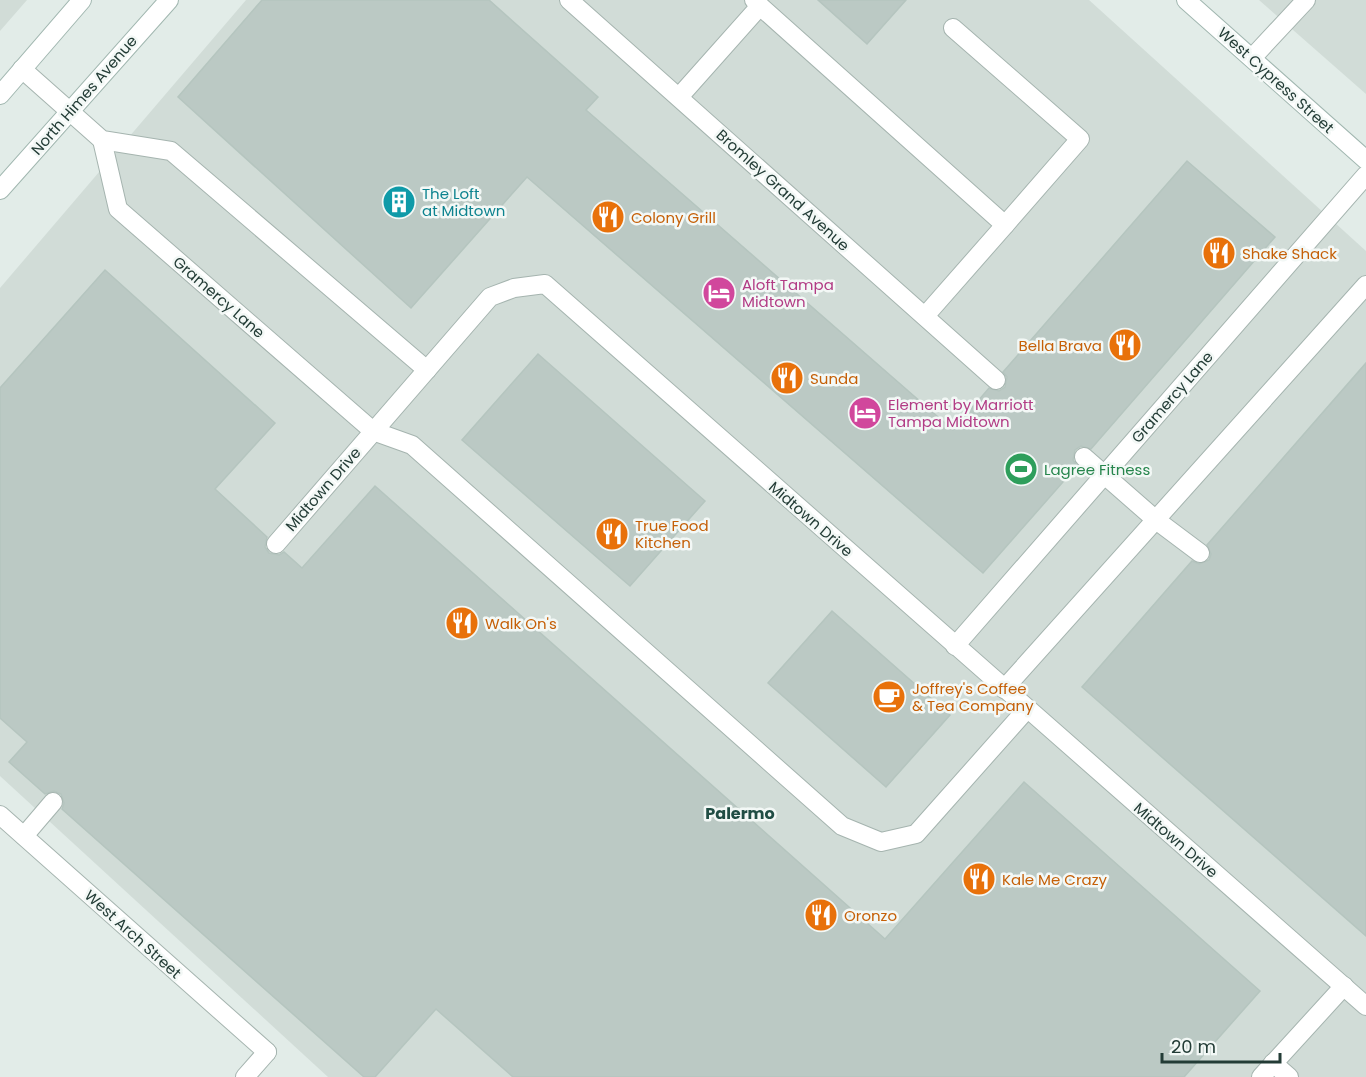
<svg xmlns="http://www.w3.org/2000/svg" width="1366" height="1077" font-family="Poppins,sans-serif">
  <rect width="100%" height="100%" fill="#e2ece8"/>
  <g fill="#d1dcd7">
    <path d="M 0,0 L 27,0 L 0,31 Z"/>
    <path d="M 246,0 L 1089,0 L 1366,251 L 1366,1077 L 328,1077 L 0,776 L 0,288 Z"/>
    <path d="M 1259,0 L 1366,0 L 1366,94 Z"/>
  </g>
  <g fill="#bbc9c4" stroke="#b5c5bf" stroke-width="1.5">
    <path d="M 262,0 L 489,0 L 598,97 L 586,110 L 953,430 L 989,388 L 999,391 L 1005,387 L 1007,377 L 1003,372 L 1187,161 L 1275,237 L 1091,449 L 1081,446 L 1075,450 L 1073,460 L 1077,466 L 983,573 L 527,177 L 411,308 L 178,97 Z"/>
    <path d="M 818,0 L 906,0 L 867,44 Z"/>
    <path d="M 105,270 L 275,423 L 215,489 L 267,537 L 265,547 L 269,553 L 279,555 L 284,552 L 302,568 L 375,486 L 885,939 L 1024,782 L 1260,991 L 1184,1077 L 513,1077 L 436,1009 L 375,1077 L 364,1077 L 62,809 L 64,803 L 61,794 L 54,791 L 45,794 L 9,762 L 27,742 L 0,718 L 0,388 Z"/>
    <path d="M 538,354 L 705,501 L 630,586 L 462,440 Z"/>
    <path d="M 1366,363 L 1366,936 L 1082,687 L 1192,561 L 1199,564 L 1209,560 L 1211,554 L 1207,545 Z"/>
    <path d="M 832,611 L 950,715 L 886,787 L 768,683 Z"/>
  </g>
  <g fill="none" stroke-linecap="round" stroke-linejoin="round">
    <g stroke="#a5b4af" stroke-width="20">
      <g id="lane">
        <path d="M 569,0 L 996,380"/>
        <path d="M 760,6 L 1005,225 L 1080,139 L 953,28"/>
        <path d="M 1252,58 L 1306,0"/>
        <path d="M 679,97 L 760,6 L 754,0"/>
        <path d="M 925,316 L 1005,225"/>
        <path d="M 1084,457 L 1156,520 L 1200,553"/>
        <path d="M 1273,1063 L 1289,1077"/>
        <path d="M 245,1077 L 267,1052"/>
      </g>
    </g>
    <g stroke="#a5b4af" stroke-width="20">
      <g id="street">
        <path d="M 22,69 L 102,140 L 171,151 L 427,370"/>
        <path d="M 102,140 L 118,209 L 373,431 L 412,445 L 842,826 L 881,842 L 916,834 L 1027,709"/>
        <path d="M 276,544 L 490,297 L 514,288 L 545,284 L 1366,1006"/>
        <path d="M 955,646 L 1366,175"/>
        <path d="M 1004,689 L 1366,285"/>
        <path d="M 0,815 L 267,1052"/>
        <path d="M 24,836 L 53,802"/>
        <path d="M 1261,1077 L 1344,986"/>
      </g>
    </g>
    <g stroke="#a1b7b0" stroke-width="20">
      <g id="secondary">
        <path d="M 1186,0 L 1366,160"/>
        <path d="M 0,95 L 82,0"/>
        <path d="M 0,190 L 169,0"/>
      </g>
    </g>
    <use href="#lane" stroke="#fff" stroke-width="18"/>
    <use href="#street" stroke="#fff" stroke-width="18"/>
    <use href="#secondary" stroke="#fff" stroke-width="18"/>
  </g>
  <defs>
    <g id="building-disc" transform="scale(1.725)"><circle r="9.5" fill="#0f9aa8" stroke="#f3f8f6"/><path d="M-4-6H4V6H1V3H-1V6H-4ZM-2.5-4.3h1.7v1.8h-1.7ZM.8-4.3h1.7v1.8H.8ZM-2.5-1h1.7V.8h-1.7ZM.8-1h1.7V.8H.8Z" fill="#fff"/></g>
    <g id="restaurant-disc" transform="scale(1.725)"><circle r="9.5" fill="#e8710a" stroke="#f3f8f6"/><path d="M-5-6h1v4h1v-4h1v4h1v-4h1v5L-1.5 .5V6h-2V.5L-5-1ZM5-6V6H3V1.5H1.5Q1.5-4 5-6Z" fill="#fff"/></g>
    <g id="hotel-disc" transform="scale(1.725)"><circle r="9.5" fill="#d1479c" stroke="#f3f8f6"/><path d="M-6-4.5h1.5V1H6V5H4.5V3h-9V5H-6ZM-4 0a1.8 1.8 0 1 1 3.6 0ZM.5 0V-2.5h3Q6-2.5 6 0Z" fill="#fff"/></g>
    <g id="stadium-disc" transform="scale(1.725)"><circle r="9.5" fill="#2e9e5b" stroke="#f3f8f6"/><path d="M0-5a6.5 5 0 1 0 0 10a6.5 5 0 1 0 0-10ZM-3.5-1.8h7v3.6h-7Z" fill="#fff"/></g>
    <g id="cafe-disc" transform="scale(1.725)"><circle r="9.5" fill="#e8710a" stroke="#f3f8f6"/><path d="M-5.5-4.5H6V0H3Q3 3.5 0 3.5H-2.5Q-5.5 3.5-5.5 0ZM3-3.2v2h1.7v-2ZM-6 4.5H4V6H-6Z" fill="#fff"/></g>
  </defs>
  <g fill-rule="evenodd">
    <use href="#building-disc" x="399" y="202"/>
    <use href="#restaurant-disc" x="608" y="217"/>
    <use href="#restaurant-disc" x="1219" y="253"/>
    <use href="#hotel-disc" x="719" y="293"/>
    <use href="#restaurant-disc" x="1125" y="345"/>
    <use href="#restaurant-disc" x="787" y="378"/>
    <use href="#hotel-disc" x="865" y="413"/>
    <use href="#stadium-disc" x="1021" y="469"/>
    <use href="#restaurant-disc" x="612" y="534"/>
    <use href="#restaurant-disc" x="462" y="623"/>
    <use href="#cafe-disc" x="889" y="697"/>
    <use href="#restaurant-disc" x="979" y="879"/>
    <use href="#restaurant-disc" x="821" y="915"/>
  </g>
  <g text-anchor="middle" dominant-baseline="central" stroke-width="5" stroke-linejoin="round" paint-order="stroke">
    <g font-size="15" fill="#233c36" stroke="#f3f8f6">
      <text transform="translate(1276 80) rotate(42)">West Cypress Street</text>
      <text transform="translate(84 95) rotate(-49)">North Himes Avenue</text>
      <text transform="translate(783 190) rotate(42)">Bromley Grand Avenue</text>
      <text transform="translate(219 297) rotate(41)">Gramercy Lane</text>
      <text transform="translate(1172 397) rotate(-49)">Gramercy Lane</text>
      <text transform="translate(323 489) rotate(-49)">Midtown Drive</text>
      <text transform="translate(811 519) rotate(41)">Midtown Drive</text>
      <text transform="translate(1176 840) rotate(41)">Midtown Drive</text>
      <text transform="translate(133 934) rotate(42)">West Arch Street</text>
    </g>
    <g font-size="15" fill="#0d838f" stroke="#f3f8f6" text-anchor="start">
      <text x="422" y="193">The Loft<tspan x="422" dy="17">at Midtown</tspan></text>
    </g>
    <g font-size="15" fill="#c56008" stroke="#f3f8f6" text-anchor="start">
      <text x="631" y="217">Colony Grill</text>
      <text x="1242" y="253">Shake Shack</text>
      <text x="1102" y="345" text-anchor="end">Bella Brava</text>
      <text x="810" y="378">Sunda</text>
      <text x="635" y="525">True Food<tspan x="635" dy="17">Kitchen</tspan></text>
      <text x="485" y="623">Walk On's</text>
      <text x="912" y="688">Joffrey's Coffee<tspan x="912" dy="17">&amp; Tea Company</tspan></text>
      <text x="1002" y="879">Kale Me Crazy</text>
      <text x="844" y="915">Oronzo</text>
    </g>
    <g font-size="15" fill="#b23c85" stroke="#f3f8f6" text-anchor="start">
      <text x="742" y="284">Aloft Tampa<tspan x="742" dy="17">Midtown</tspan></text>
      <text x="888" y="404">Element by Marriott<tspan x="888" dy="17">Tampa Midtown</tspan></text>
    </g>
    <g font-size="15" fill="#27864d" stroke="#f3f8f6" text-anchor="start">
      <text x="1044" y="469">Lagree Fitness</text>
    </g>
    <g font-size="16" font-weight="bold" fill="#204d44" stroke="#f3f8f6">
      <text x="740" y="813">Palermo</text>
    </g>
  </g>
  <path d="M1162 1053v9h118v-9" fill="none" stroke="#233c36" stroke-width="3"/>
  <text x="1171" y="1053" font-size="18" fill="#233c36" stroke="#f3f8f6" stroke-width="4.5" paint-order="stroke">20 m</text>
</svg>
